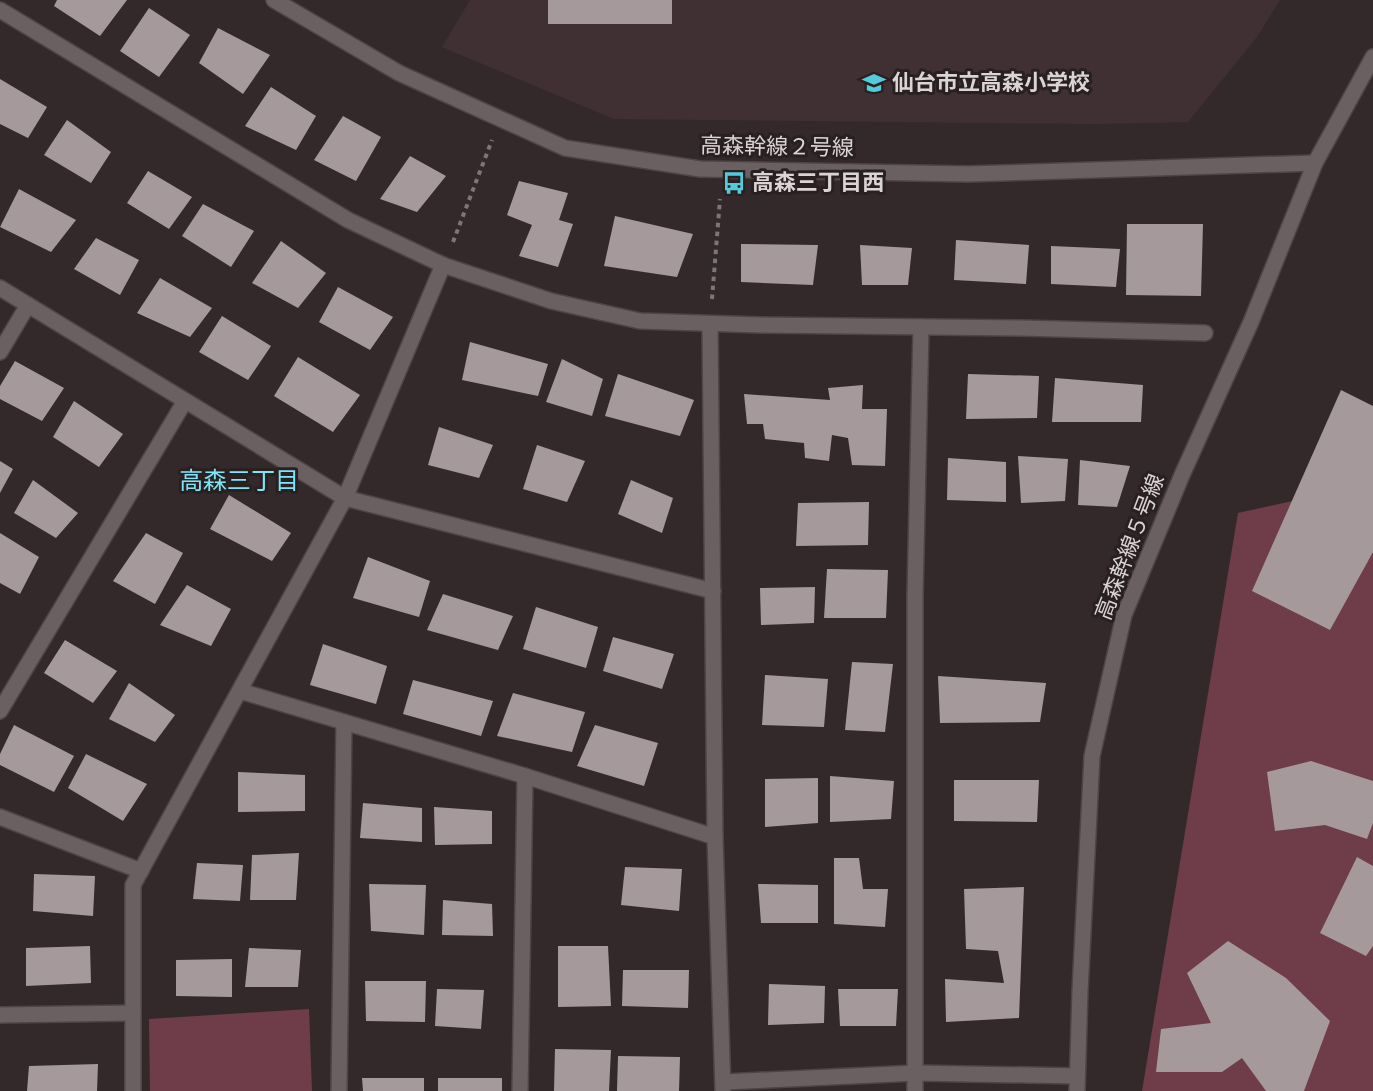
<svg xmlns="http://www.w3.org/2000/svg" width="1373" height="1091" font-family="Karla,'Noto Sans JP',sans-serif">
  <rect width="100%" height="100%" fill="#33292b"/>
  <path fill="#413033" d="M 470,0 L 1280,0 L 1257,37 L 1188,122 L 1096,124 L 614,119 L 442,47 Z"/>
  <g fill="#6e3d49">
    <path d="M 1373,483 L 1373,1091 L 1142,1091 L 1238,513 Z"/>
    <path d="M 309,1009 L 312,1091 L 150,1091 L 149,1019 Z"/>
  </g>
  <g fill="#a5999b">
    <path d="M 57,0 L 127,0 L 100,36 L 54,6 Z"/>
    <rect x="548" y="0" width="124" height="24"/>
    <path d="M 149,8 L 190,35 L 159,77 L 120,51 Z"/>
    <path d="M 218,28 L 270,55 L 243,94 L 199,63 Z"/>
    <path d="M 0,79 L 47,107 L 28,138 L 0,124 Z"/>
    <path d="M 271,87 L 316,116 L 296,150 L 245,126 Z"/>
    <path d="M 343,116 L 381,137 L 356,181 L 314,160 Z"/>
    <path d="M 67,120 L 111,152 L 91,183 L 44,155 Z"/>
    <path d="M 410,156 L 446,176 L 417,212 L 380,199 Z"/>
    <path d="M 148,171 L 192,197 L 169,229 L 127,203 Z"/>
    <path d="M 519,181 L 568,193 L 559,220 L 573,224 L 558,267 L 519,256 L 532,225 L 507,215 Z"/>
    <path d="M 19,189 L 76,220 L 51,252 L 0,227 Z"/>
    <path d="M 203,204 L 254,231 L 231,267 L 182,236 Z"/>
    <path d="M 615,216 L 693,234 L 677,277 L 604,266 Z"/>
    <path d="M 1127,224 L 1203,224 L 1201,296 L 1126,295 Z"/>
    <path d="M 96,238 L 139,260 L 120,295 L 74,269 Z"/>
    <path d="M 956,240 L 1029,245 L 1026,284 L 954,280 Z"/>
    <path d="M 281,241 L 326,273 L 298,308 L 252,283 Z"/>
    <path d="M 741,244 L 818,245 L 813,285 L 741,282 Z"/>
    <path d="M 860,245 L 912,248 L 908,285 L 862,285 Z"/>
    <path d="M 1051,246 L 1120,249 L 1116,287 L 1051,284 Z"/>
    <path d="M 160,278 L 212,308 L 190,337 L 137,313 Z"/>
    <path d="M 338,287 L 393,317 L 370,350 L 319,322 Z"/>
    <path d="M 222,316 L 271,346 L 248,380 L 199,352 Z"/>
    <path d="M 470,342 L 548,364 L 538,396 L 462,380 Z"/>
    <path d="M 298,357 L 360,395 L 333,432 L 274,396 Z"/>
    <path d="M 562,359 L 603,379 L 592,416 L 546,402 Z"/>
    <path d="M 15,361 L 64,388 L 42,421 L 0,399 L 0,386 Z"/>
    <path d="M 618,374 L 694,400 L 680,436 L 605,416 Z"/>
    <path d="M 968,374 L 1039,376 L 1037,418 L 966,419 Z"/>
    <path d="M 1055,378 L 1143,385 L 1141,422 L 1052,422 Z"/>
    <path d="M 863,385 L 862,409 L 887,409 L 885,466 L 852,465 L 848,438 L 832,435 L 829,461 L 805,458 L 804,443 L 765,439 L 763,424 L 747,424 L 744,394 L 830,400 L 828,388 Z"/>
    <path d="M 1341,390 L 1373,406 L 1373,552 L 1330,630 L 1252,591 Z"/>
    <path d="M 74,401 L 123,434 L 99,467 L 53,437 Z"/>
    <path d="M 439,427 L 493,445 L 479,478 L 428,465 Z"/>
    <path d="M 537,445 L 585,461 L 567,502 L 523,489 Z"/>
    <path d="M 1018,456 L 1068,459 L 1065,501 L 1021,503 Z"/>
    <path d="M 948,458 L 1006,462 L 1006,502 L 947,500 Z"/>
    <path d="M 1080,460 L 1130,466 L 1117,507 L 1078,505 Z"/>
    <path d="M 0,461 L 13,469 L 0,493 Z"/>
    <path d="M 33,480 L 78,513 L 56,538 L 14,513 Z"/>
    <path d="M 631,480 L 673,498 L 662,533 L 618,514 Z"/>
    <path d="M 229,495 L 291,533 L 272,561 L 210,529 Z"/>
    <path d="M 869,502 L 868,545 L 796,546 L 798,503 Z"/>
    <path d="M 0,533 L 39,557 L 20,594 L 0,583 Z"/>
    <path d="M 146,533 L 183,553 L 155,604 L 113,581 Z"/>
    <path d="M 368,557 L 430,581 L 419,617 L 353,598 Z"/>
    <path d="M 827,569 L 888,570 L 886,618 L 824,618 Z"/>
    <path d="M 187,585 L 231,609 L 211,646 L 160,625 Z"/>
    <path d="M 815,587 L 814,623 L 761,625 L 760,588 Z"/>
    <path d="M 443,594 L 513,616 L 498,650 L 427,630 Z"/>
    <path d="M 536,607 L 598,627 L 586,668 L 523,649 Z"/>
    <path d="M 613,637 L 674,654 L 662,689 L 603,671 Z"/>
    <path d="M 65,640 L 117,671 L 93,703 L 44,673 Z"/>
    <path d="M 323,644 L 387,666 L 376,704 L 310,685 Z"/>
    <path d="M 852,662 L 893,664 L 885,732 L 845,730 Z"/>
    <path d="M 765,675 L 828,679 L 824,727 L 762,725 Z"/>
    <path d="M 938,676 L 1046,683 L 1040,722 L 940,723 Z"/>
    <path d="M 413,680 L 493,701 L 481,736 L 403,714 Z"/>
    <path d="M 129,683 L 175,715 L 155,742 L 109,719 Z"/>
    <path d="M 513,693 L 585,712 L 572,752 L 497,736 Z"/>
    <path d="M 14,725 L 74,756 L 54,792 L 0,765 L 0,754 Z"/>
    <path d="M 595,725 L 658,743 L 644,786 L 577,766 Z"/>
    <path d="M 86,754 L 147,784 L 123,821 L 68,788 Z"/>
    <path d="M 1311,761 L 1373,781 L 1373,823 L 1367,839 L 1325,825 L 1275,831 L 1267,772 Z"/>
    <path d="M 238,772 L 305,775 L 305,811 L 238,812 Z"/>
    <path d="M 830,776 L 894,781 L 891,819 L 830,822 Z"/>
    <path d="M 818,778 L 818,823 L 765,827 L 765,779 Z"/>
    <path d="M 954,780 L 1039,780 L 1037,822 L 954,821 Z"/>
    <path d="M 363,803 L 422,808 L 422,842 L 360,838 Z"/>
    <path d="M 434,807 L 492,811 L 492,844 L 435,845 Z"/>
    <path d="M 299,853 L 296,900 L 250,900 L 252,855 Z"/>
    <path d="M 1357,857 L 1373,866 L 1373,946 L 1366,956 L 1320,933 Z"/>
    <path d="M 834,858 L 859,858 L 863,889 L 888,889 L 885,927 L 834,924 Z"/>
    <path d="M 197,863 L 243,865 L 240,901 L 193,899 Z"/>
    <path d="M 625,867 L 682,869 L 679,911 L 621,905 Z"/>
    <path d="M 34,874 L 95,876 L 93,916 L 33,911 Z"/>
    <path d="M 369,884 L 426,885 L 424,935 L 371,931 Z"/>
    <path d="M 758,884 L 818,885 L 818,923 L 761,923 Z"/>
    <path d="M 1024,887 L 1019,1018 L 946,1022 L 945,979 L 1004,983 L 998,951 L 966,949 L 964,889 Z"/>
    <path d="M 443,900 L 492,904 L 493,936 L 442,935 Z"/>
    <path d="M 1228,941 L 1286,978 L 1330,1021 L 1304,1091 L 1266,1091 L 1242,1058 L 1222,1072 L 1156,1072 L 1161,1029 L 1211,1023 L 1187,973 Z"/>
    <path d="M 90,946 L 91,983 L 26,986 L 26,948 Z"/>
    <path d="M 558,946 L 608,946 L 611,1006 L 558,1007 Z"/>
    <path d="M 249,948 L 301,950 L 298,987 L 245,987 Z"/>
    <path d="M 232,959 L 232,997 L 176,996 L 176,960 Z"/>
    <path d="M 623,970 L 689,970 L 688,1008 L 622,1006 Z"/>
    <path d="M 365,981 L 426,981 L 425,1022 L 366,1021 Z"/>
    <path d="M 769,984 L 825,986 L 824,1023 L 768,1025 Z"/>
    <path d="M 437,989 L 484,990 L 481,1029 L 435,1026 Z"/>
    <path d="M 838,989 L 898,989 L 896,1026 L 840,1026 Z"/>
    <path d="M 555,1049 L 611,1050 L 609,1091 L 554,1091 Z"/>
    <path d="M 618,1056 L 680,1057 L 679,1091 L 617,1091 Z"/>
    <path d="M 98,1064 L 97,1091 L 27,1091 L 29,1066 Z"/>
    <path d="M 362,1078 L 424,1078 L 424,1091 L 363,1091 Z"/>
    <rect x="438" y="1078" width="64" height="13"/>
  </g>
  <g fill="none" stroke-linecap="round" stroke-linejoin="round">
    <g stroke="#4c4446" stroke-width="18">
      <g id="minor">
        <path d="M 274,0 L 399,73 L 565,148 L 700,169 L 968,174 L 1315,163"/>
        <path d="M 0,10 L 348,220 L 443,265 L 551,301 L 640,321 L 760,325 L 1021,328 L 1205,333"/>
        <path d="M 0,288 L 345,498 L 713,591"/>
        <path d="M 710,324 L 715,837 L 723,1091"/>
        <path d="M 0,352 L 28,305"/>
        <path d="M 240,691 L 525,776 L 715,837"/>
        <path d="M 0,711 L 185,401"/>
        <path d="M 0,817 L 141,871"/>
        <path d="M 0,1015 L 133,1013"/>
        <path d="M 724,1082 L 916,1073 L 1077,1076"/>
        <path d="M 133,1091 L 133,885 L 345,498 L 443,265"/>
        <path d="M 339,1091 L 344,722"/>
        <path d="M 520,1091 L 525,776"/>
        <path d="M 915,1091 L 915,597 L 921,327"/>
        <path d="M 1077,1091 L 1080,991 L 1092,756 L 1124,615 L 1182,475 L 1251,322 L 1315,163 L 1373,57"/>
      </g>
    </g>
    <g stroke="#7d7576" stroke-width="4" stroke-dasharray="4.5 4.5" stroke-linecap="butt">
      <path d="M 453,242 L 492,140"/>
      <path d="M 712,299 L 720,199"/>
    </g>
    <use href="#minor" stroke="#6b6061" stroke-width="15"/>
  </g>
  <defs>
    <g id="school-bare" transform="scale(1.8)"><path d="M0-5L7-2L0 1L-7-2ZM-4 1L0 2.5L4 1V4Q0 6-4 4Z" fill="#53cbdb" stroke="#292021" stroke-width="2.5" paint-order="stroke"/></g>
    <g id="bus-bare" transform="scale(1.8)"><path d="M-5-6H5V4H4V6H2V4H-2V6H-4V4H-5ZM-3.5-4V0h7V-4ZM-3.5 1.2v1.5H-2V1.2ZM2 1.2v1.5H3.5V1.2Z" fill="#53cbdb" stroke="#292021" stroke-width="2.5" paint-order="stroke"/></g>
  </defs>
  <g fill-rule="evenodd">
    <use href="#school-bare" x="874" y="83"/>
    <use href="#bus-bare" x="734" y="183"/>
  </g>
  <g text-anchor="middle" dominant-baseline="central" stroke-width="6" stroke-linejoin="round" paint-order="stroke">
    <g font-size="22" font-weight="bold" fill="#dad4d5" stroke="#292021" text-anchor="start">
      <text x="892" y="83">仙台市立高森小学校</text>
      <text x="752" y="183">高森三丁目西</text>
    </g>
    <g font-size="22" fill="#dad4d5" stroke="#292021">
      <text transform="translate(777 147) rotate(1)">高森幹線２号線</text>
      <text transform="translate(1130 547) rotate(-69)">高森幹線５号線</text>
    </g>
    <g font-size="24" fill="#7de6f6" stroke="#292021">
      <text x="239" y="481">高森三丁目</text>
    </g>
  </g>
</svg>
